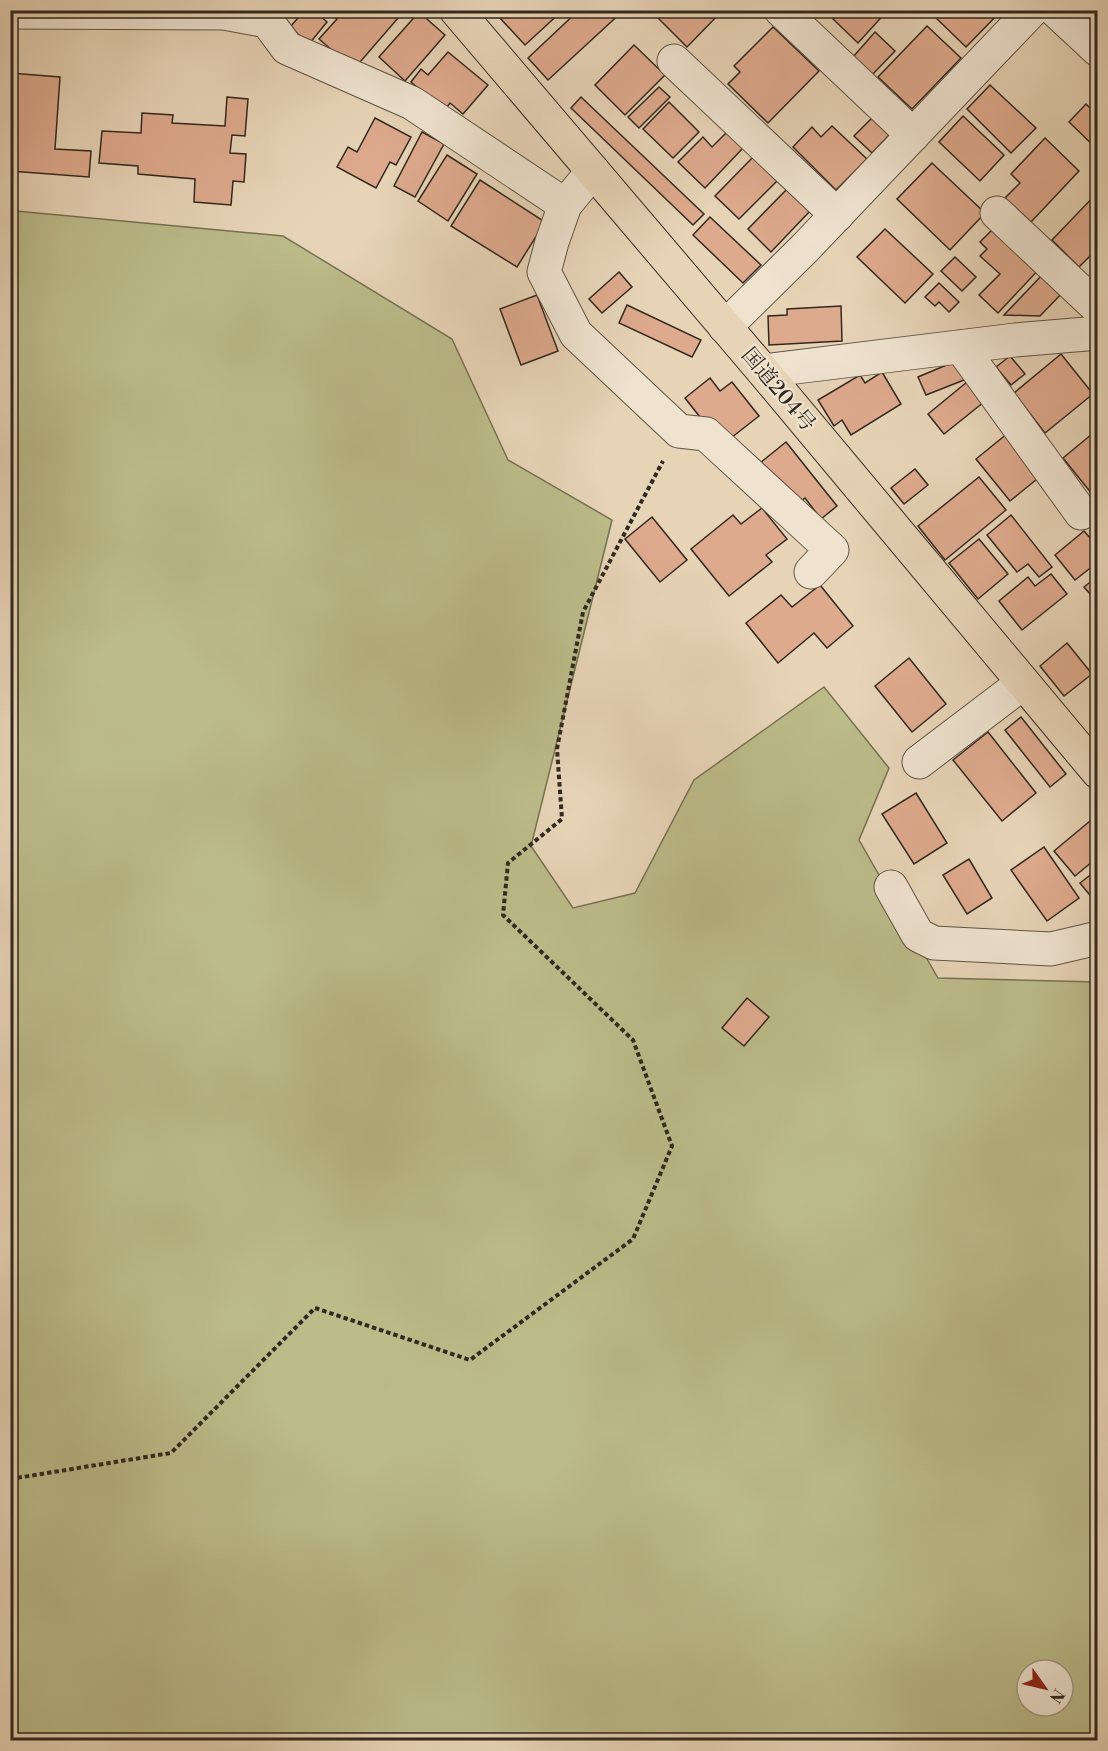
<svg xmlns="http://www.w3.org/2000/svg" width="1108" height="1751" font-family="'Libre Bodoni','Noto Serif JP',serif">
  <rect width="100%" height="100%" fill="#e7d4b7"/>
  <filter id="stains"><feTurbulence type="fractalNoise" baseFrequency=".00333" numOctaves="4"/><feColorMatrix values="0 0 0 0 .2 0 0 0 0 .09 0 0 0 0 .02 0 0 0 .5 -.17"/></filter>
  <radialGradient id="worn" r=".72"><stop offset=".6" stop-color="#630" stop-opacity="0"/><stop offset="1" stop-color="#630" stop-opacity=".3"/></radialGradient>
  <path fill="#bcbb8a" stroke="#767254" stroke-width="1.5" fill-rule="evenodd" d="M 16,211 L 283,236 L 452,339 L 508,460 L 612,520 L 531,846 L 573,908 L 635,893 L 694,780 L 824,687 L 889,768 L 859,840 L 938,978 L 1097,982 L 1098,1740 L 11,1740 L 10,217 ZM 1027,1670 L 1063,1670 L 1063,1706 L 1027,1706 Z"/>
  <g fill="#deaa8e" stroke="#31291f" stroke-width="1.5">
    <path d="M 305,10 L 314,10 L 327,22 L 309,44 L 290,27 Z"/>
    <path d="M 332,10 L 405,10 L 354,69 L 319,39 L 337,19 L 330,13 Z"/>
    <path d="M 509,10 L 563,10 L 525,45 L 500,18 Z"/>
    <path d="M 579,10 L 624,10 L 548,80 L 528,58 Z"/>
    <path d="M 661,10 L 723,10 L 687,47 L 656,16 Z"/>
    <path d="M 818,10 L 830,10 L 824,16 Z"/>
    <path d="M 841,10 L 888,10 L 858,43 L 833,19 Z"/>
    <path d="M 941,10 L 1002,10 L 966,47 L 935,17 Z"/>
    <path d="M 1081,10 L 1098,10 L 1098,26 Z"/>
    <path d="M 419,12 L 445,35 L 405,81 L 379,57 Z"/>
    <path d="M 927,26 L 961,58 L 912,109 L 878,77 Z"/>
    <path d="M 773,27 L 819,71 L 768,123 L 728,84 L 740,72 L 734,66 Z"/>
    <path d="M 875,32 L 895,51 L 872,75 L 853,57 Z"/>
    <path d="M 634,45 L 665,75 L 625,115 L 595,85 Z"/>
    <path d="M 448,52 L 488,85 L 463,114 L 450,103 L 444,111 L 411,82 L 421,69 L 428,75 Z"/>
    <path d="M 10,73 L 60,77 L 55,149 L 91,151 L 89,177 L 10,171 Z"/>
    <path d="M 990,85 L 1036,128 L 1011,153 L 967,109 Z"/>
    <path d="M 659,87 L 670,97 L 639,128 L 628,117 Z"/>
    <path d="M 227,97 L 248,99 L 245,136 L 232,135 L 230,153 L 246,154 L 244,182 L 233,181 L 231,205 L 194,202 L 195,179 L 138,174 L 138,166 L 99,163 L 102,131 L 141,133 L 142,113 L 173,115 L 172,123 L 225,126 Z"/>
    <path d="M 581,97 L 704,214 L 693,225 L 571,108 Z"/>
    <path d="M 669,102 L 699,132 L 673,158 L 643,129 Z"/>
    <path d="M 1086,104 L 1092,110 L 1098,105 L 1098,150 L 1069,122 Z"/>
    <path d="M 963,116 L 1004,155 L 980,181 L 939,142 Z"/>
    <path d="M 375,118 L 411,137 L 396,165 L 390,162 L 376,188 L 337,167 L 348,147 L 357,152 Z"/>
    <path d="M 872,118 L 890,134 L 872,153 L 854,136 Z"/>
    <path d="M 832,126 L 867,159 L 836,190 L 793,147 L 812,127 L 821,137 Z"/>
    <path d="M 422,132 L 444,144 L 415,197 L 394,186 Z"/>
    <path d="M 727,132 L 743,148 L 705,188 L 678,162 L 703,137 L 712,147 Z"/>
    <path d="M 1045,138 L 1079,171 L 1031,222 L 1005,198 L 1020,183 L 1011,174 Z"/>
    <path d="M 447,155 L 477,174 L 448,221 L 418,201 Z"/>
    <path d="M 754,156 L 778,180 L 739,219 L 715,196 Z"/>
    <path d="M 932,163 L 985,213 L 950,250 L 897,199 Z"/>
    <path d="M 480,180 L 545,222 L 517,267 L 451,226 Z"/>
    <path d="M 787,189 L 810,211 L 771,252 L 748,229 Z"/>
    <path d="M 1098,192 L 1098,248 L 1079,267 L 1052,240 Z"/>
    <path d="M 710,217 L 761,265 L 743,283 L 693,235 Z"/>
    <path d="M 998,224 L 1042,266 L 998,313 L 979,295 L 1000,274 L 980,256 L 987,249 L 980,242 Z"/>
    <path d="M 885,229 L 933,274 L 905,303 L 857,257 Z"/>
    <path d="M 955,257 L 976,277 L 962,291 L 941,271 Z"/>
    <path d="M 1046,271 L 1066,289 L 1040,316 L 1004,315 Z"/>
    <path d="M 619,272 L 632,287 L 602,313 L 589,299 Z"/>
    <path d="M 939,283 L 959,302 L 949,312 L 939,302 L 935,306 L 925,297 Z"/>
    <path d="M 537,295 L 558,351 L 521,365 L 500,309 Z"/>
    <path d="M 627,305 L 701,340 L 692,357 L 619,323 Z"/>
    <path d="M 841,306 L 842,341 L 769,345 L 768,316 L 787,315 L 787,309 Z"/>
    <path d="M 1061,354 L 1093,394 L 1045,433 L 1014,393 Z"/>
    <path d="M 1010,356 L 1025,374 L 1011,385 L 996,367 Z"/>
    <path d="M 956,361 L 964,380 L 926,395 L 918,377 Z"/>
    <path d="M 882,372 L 901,404 L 851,435 L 842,420 L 834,426 L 818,400 L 860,375 L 865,383 Z"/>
    <path d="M 710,378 L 720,391 L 732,382 L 759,416 L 722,445 L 685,398 Z"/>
    <path d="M 967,382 L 984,402 L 944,434 L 928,414 Z"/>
    <path d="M 1098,429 L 1098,489 L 1092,494 L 1063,458 Z"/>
    <path d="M 1008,433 L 1042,475 L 1010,501 L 976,459 Z"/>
    <path d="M 786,442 L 837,506 L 821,519 L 805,498 L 795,506 L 760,463 Z"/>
    <path d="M 915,469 L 928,485 L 904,504 L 891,488 Z"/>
    <path d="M 979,477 L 1006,510 L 945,560 L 918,526 Z"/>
    <path d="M 762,508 L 787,539 L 766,555 L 772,562 L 729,596 L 691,549 L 733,515 L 741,524 Z"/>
    <path d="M 1011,515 L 1052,567 L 1039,577 L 1028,564 L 1017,572 L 987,535 Z"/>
    <path d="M 652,517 L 687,560 L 660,582 L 625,539 Z"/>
    <path d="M 1084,531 L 1098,547 L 1098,562 L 1075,580 L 1055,555 Z"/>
    <path d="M 979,539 L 1008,574 L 978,599 L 949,563 Z"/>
    <path d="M 1051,574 L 1067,594 L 1022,630 L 999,601 L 1028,577 L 1035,586 Z"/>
    <path d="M 1098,576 L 1098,603 L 1084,587 Z"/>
    <path d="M 820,585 L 853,626 L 827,648 L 814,633 L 778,663 L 746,623 L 781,595 L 792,607 Z"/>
    <path d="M 1067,643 L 1092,674 L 1064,696 L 1040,666 Z"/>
    <path d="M 909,658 L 946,704 L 912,732 L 875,686 Z"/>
    <path d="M 1021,717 L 1066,774 L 1050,787 L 1005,730 Z"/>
    <path d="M 988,732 L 1036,793 L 1002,821 L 953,760 Z"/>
    <path d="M 916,793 L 947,843 L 914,864 L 882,814 Z"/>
    <path d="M 1096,816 L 1098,857 L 1075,876 L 1054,851 Z"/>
    <path d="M 1044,847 L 1079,898 L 1047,921 L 1011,870 Z"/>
    <path d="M 969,859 L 992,898 L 967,914 L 943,875 Z"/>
    <path d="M 1098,869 L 1098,905 L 1080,883 Z"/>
    <path d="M 747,998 L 769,1017 L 744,1046 L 722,1028 Z"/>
  </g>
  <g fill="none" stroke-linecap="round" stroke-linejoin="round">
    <g stroke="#5e5445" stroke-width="35">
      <g id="minor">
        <path d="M 781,10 L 913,135"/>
        <path d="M 1055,10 L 1098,50"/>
        <path d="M 10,12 L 224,13 L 267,21 L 287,48 L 412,103 L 565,205"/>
        <path d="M 674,61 L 837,215"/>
        <path d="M 593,171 L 565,205 L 552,242 L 544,272 L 576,334 L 679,431 L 706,434 L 832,550 L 811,572"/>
        <path d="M 997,213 L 1098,308"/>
        <path d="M 725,327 L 805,248 L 1032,10"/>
        <path d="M 961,347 L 1081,513"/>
        <path d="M 763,371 L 1015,340 L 1098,333"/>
        <path d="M 919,762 L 1023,683"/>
        <path d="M 891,887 L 918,935 L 934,943 L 1051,949 L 1098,938"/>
      </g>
    </g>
    <g stroke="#31291f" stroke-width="35">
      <path id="highway" d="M 456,10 L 763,371 L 1098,772"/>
    </g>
    <path stroke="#31291f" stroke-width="4" stroke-dasharray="4.5 3" stroke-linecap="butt" d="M 10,1479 L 171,1453 L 315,1308 L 470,1360 L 633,1239 L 672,1146 L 633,1040 L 503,915 L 508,863 L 562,819 L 557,749 L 583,612 L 663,461"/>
    <use href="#minor" stroke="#efe3d0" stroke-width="33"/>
    <use href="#highway" stroke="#e7d4b7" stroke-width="33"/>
  </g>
  <g text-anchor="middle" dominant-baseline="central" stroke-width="4.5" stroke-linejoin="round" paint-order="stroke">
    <g font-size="21" fill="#31291f" stroke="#efe3d0">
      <text transform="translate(778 390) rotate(50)">国道204号</text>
    </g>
  </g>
  <rect width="1108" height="1751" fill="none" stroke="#e7d4b7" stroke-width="36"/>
  <rect x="12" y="12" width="1084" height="1727" fill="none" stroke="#31291f" stroke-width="3"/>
  <rect x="18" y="18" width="1072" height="1715" fill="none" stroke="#31291f" stroke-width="1.5"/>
  <g transform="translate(1045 1688) rotate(124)"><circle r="28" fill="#efe3d0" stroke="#a39989" stroke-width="1.5"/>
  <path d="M0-4.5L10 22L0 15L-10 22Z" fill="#8f2418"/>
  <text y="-9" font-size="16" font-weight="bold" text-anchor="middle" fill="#31291f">N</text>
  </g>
  <rect width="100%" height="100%" filter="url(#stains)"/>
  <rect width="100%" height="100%" fill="url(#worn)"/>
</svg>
